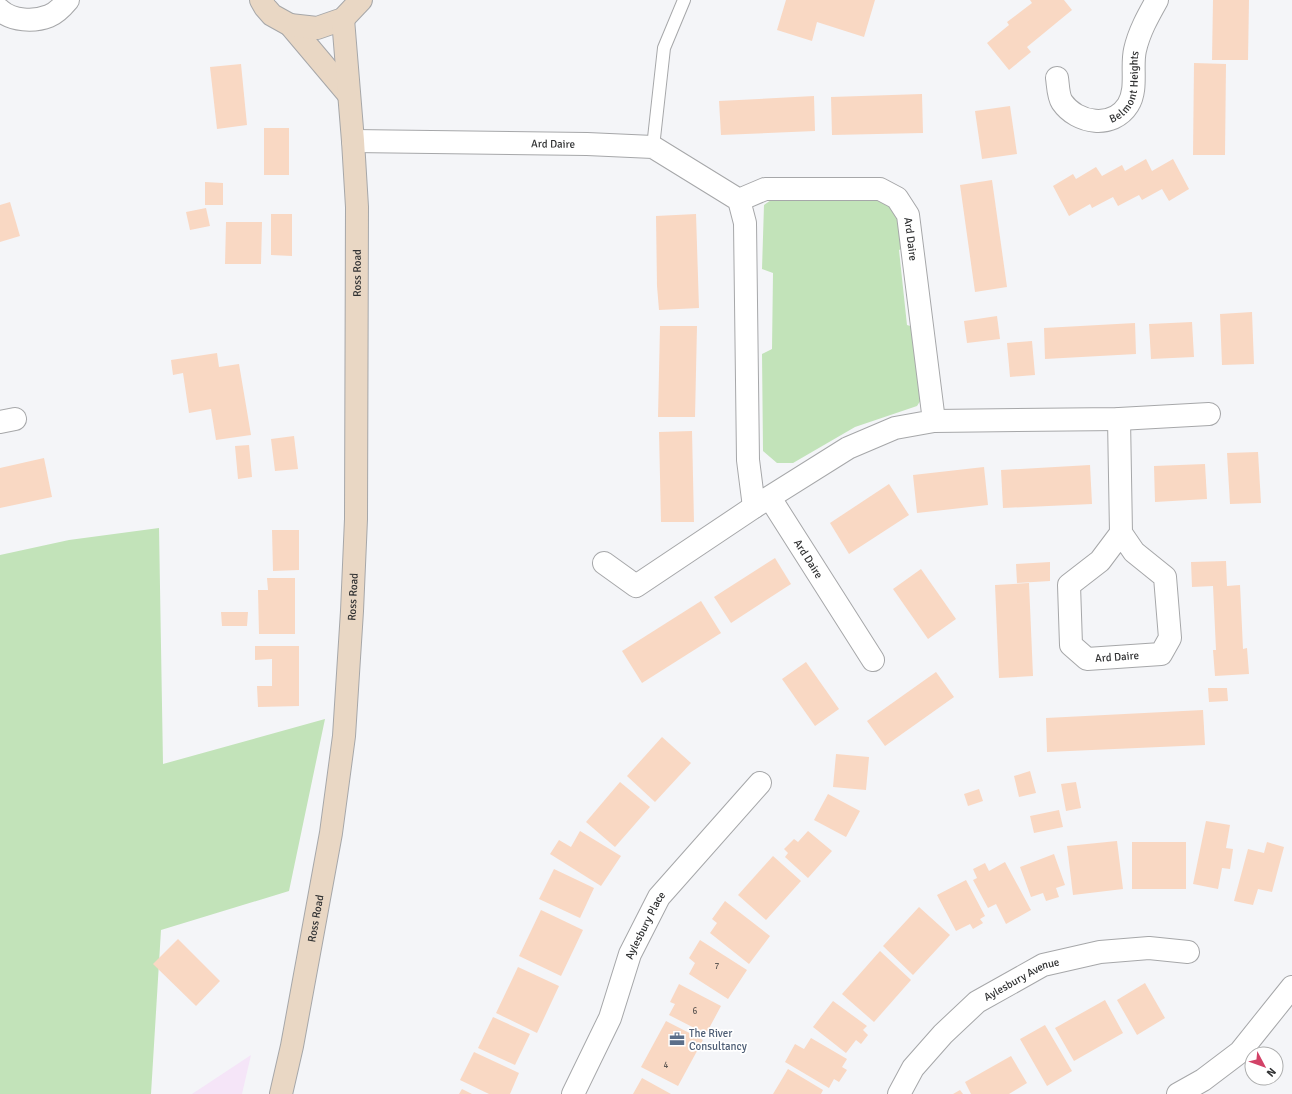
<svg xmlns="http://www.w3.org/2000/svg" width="1292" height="1094" font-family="Signika,sans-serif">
  <rect width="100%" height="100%" fill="#f4f5f8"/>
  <path fill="#f5e5f8" d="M 251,1055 L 242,1094 L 192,1094 Z"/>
  <g fill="#c2e3b9">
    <path d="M 797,194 L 799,200 L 858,201 L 861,194 L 884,200 L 898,212 L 906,247 L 899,250 L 907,325 L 917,328 L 924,395 L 917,406 L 855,427 L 793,463 L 777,463 L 763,451 L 762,354 L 772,349 L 773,273 L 762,269 L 764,205 L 778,195 Z"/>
    <path d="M 159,528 L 163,764 L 325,719 L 289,891 L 161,930 L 151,1094 L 0,1094 L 0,555 L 69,540 Z"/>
  </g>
  <g fill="#f9d8c3">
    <path d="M 786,0 L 875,0 L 864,37 L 817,22 L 812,41 L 777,30 Z"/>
    <path d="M 1030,0 L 1064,0 L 1072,10 L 1027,47 L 1031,52 L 1009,70 L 987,43 L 1009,25 L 1007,22 L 1032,3 Z"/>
    <path d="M 1213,0 L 1249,0 L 1248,60 L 1212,60 Z"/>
    <path d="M 1194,63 L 1226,64 L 1225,155 L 1193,155 Z"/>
    <path d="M 241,64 L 247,125 L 217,129 L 210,67 Z"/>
    <path d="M 922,94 L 923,133 L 832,135 L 831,97 Z"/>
    <path d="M 814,96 L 815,131 L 721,135 L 719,101 Z"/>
    <path d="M 1010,106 L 1017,154 L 982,159 L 975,111 Z"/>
    <rect x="264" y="128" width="25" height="47"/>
    <path d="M 1146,159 L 1152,171 L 1173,159 L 1189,189 L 1169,201 L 1162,189 L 1142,200 L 1139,195 L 1118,206 L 1113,197 L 1092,208 L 1090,204 L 1069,216 L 1053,186 L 1073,174 L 1076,179 L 1096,167 L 1102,176 L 1122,165 L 1125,171 Z"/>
    <path d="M 992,180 L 1007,287 L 975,292 L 960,185 Z"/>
    <path d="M 205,182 L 223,183 L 223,205 L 205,205 Z"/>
    <path d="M 10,202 L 20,236 L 0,242 L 0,205 Z"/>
    <path d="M 206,208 L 210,226 L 190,230 L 186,212 Z"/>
    <path d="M 271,214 L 292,214 L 292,256 L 271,255 Z"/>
    <path d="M 696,214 L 699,308 L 659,310 L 657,286 L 656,216 Z"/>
    <path d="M 226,222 L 262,222 L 261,264 L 225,264 Z"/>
    <path d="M 1252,312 L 1254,364 L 1222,365 L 1220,314 Z"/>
    <path d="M 997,316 L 1000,339 L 967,343 L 964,321 Z"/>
    <path d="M 1192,322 L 1194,357 L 1151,359 L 1149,324 Z"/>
    <path d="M 1135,323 L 1136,354 L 1045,359 L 1044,328 Z"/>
    <path d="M 660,326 L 697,326 L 695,417 L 658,417 Z"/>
    <path d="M 1032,341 L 1035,375 L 1010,377 L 1007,343 Z"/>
    <path d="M 217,353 L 219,367 L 239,364 L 251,435 L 216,440 L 211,409 L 189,413 L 183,373 L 173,375 L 171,360 Z"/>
    <path d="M 692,431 L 694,522 L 661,522 L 659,432 Z"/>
    <path d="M 294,436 L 298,469 L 275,471 L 271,439 Z"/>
    <path d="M 249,445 L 252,477 L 238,479 L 235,446 Z"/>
    <path d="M 1258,452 L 1261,503 L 1230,504 L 1227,453 Z"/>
    <path d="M 44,458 L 52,497 L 0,508 L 0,468 Z"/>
    <path d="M 1205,464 L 1207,499 L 1155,502 L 1154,466 Z"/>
    <path d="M 1090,465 L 1092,504 L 1003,508 L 1001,470 Z"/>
    <path d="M 984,467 L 988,505 L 917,513 L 913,475 Z"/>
    <path d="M 889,484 L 909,515 L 849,554 L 830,523 Z"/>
    <path d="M 272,530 L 299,530 L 299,570 L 273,571 Z"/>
    <path d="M 775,558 L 791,584 L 731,623 L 714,597 Z"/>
    <path d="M 1226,561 L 1227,586 L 1240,585 L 1243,649 L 1247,648 L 1249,674 L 1215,676 L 1213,650 L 1216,650 L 1213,586 L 1192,587 L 1191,562 Z"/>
    <path d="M 1050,562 L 1050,581 L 1017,583 L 1016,564 Z"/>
    <path d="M 921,569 L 956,619 L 928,639 L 893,589 Z"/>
    <path d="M 267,578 L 295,578 L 295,634 L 259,634 L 258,590 L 268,590 Z"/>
    <path d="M 1029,583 L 1033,676 L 999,678 L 995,585 Z"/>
    <path d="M 701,601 L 721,633 L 642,683 L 622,651 Z"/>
    <path d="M 221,612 L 248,612 L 247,626 L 222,626 Z"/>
    <path d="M 255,646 L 299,646 L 299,706 L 258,707 L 257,686 L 272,686 L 272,659 L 255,660 Z"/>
    <path d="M 806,662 L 839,709 L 815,726 L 782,679 Z"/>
    <path d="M 936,672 L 954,697 L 885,746 L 867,721 Z"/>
    <path d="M 1208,688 L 1227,688 L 1228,701 L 1209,702 Z"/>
    <path d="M 1203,710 L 1205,745 L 1047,752 L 1046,718 Z"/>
    <path d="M 662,737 L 691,763 L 655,802 L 627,776 Z"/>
    <path d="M 836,754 L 869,757 L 866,790 L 833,787 Z"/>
    <path d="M 1030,771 L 1036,793 L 1019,797 L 1014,776 Z"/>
    <path d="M 620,782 L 650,807 L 615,847 L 586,822 Z"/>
    <path d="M 1076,782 L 1081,808 L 1066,811 L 1061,784 Z"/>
    <path d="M 979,789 L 983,801 L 968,806 L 964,794 Z"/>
    <path d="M 828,794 L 860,811 L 846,837 L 814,820 Z"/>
    <path d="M 1059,810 L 1063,827 L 1034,833 L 1030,816 Z"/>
    <path d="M 1206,821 L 1230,825 L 1226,848 L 1233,849 L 1230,869 L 1222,868 L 1218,889 L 1193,884 Z"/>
    <path d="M 580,831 L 621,856 L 601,886 L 550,854 L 559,840 L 571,847 Z"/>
    <path d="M 808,831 L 832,851 L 808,878 L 785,857 L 788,853 L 784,849 L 794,839 L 798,842 Z"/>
    <path d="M 1117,841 L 1123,889 L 1073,895 L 1067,846 Z"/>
    <rect x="1132" y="842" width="54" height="47"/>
    <path d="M 1267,842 L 1284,847 L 1272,892 L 1258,889 L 1253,905 L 1234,901 L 1248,849 L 1264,853 Z"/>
    <path d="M 1054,854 L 1065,885 L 1056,888 L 1059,897 L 1046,901 L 1043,893 L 1031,897 L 1020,867 Z"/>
    <path d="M 773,856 L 801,881 L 766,920 L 738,895 Z"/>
    <path d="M 1005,862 L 1031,910 L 1006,924 L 996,904 L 988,908 L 973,880 L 977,878 L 973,869 L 985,863 L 989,871 Z"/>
    <path d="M 554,869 L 594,888 L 580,918 L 539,899 Z"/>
    <path d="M 966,880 L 985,916 L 980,919 L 983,923 L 973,929 L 970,924 L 956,931 L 937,895 Z"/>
    <path d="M 725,901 L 770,936 L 749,964 L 710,933 L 717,923 L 712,919 Z"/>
    <path d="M 919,907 L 950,935 L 913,975 L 883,946 Z"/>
    <path d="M 541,910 L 583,930 L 561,976 L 519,956 Z"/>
    <path d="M 178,939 L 220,981 L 196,1006 L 153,964 Z"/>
    <path d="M 700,940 L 747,970 L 728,999 L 689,974 L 695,963 L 689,958 Z"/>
    <path d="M 880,951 L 911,980 L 874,1022 L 842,994 Z"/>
    <path d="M 518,967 L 559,986 L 537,1033 L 496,1013 Z"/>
    <path d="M 1145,983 L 1165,1018 L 1137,1035 L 1117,1000 Z"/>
    <path d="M 679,984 L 721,1006 L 706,1034 L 669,1015 L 675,1004 L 670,1002 Z"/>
    <path d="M 1105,1000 L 1123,1033 L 1074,1061 L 1055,1028 Z"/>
    <path d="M 833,1001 L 867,1026 L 863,1030 L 868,1035 L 861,1044 L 856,1040 L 846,1053 L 813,1027 Z"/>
    <path d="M 493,1017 L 530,1034 L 515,1065 L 478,1048 Z"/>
    <path d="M 666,1021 L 703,1040 L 678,1086 L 641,1067 Z"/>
    <path d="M 1045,1025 L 1072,1071 L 1047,1086 L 1020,1039 Z"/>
    <path d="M 811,1038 L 847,1059 L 842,1067 L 847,1070 L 839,1082 L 834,1079 L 829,1088 L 785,1062 L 795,1044 L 804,1049 Z"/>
    <path d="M 474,1052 L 519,1073 L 510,1094 L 489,1094 L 460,1080 Z"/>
    <path d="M 1011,1056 L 1027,1083 L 1009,1094 L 971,1094 L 965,1082 Z"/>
    <path d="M 788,1069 L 823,1090 L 821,1094 L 773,1094 Z"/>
    <path d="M 642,1078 L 671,1094 L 633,1094 Z"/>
    <path d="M 462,1089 L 472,1094 L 459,1094 Z"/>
    <path d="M 960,1090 L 963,1094 L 953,1094 Z"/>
  </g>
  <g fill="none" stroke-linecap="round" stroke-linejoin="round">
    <g stroke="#a6a7a9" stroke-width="14">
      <path id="service" d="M 653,147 L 664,48 L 684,0"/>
    </g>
    <g stroke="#a6a7a9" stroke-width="24">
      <g id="minor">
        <path id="s1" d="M 1057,78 C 1058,84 1058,96 1062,102 C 1077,124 1113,129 1128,105 C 1138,89 1131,67 1135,50 C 1139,32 1148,16 1157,0"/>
        <path id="s2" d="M 353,141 L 587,144 L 653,147 L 739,200 L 765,189 L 880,189 L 897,198 L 908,215 L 934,421 L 895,428 L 848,448 L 754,507 L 748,460 L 745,223 L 739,200"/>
        <path d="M 1119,419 L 1121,533 L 1134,552 L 1165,577 L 1170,638 L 1161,654 L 1087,659 L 1071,645 L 1069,585 L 1100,561 L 1121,533"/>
        <path d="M 934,421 L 1119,419 L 1209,414"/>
        <path d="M 0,422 L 15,419"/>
        <path id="s3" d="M 770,498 L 873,660"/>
        <path d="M 604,563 L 636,586 L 754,507"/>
        <path id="s4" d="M 573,1094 L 610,1018 L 630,954 L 659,897 L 760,783"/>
        <path id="s5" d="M 899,1094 L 913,1068 L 943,1034 L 977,1002 L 1043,965 L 1100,952 L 1149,948 L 1188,952"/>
        <path d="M 1178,1094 L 1203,1080 L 1240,1052 L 1292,987"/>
      </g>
    </g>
    <g stroke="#a6a7a9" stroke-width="24">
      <path id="tertiary" d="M 0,10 C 12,21 34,22 49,16 C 57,13 63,6 68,0"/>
    </g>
    <g stroke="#a6a7a9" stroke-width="24">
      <g id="secondary">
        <path d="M 261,0 L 265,7 L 272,15 L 290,25 L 349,95"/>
        <path d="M 290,25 L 317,28 L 343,19 L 361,0"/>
        <path id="s6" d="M 281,1094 L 292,1046 L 331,833 L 344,736 L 352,611 L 356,519 L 357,207 L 353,141 L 343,19"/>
      </g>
    </g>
    <use href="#service" stroke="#fff" stroke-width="12"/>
    <use href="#minor" stroke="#fff" stroke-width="22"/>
    <use href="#tertiary" stroke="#fff" stroke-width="22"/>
    <use href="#secondary" stroke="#e9d7c4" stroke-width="22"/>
  </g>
  <defs>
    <g id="office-bare" transform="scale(1.2)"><path d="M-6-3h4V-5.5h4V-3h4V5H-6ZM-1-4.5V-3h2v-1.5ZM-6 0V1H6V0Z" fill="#5c6f8a" stroke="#fff" stroke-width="2.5" paint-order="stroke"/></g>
  </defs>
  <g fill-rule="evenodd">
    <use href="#office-bare" x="677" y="1039"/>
  </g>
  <g text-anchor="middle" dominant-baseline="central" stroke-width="3.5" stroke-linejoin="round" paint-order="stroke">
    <g font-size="9" fill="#625b56">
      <text x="717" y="966">7</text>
      <text x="695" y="1011">6</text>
      <text x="666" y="1065">4</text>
    </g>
    <g font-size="11" fill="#303132" stroke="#fff">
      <text stroke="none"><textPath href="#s1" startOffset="118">Belmont Heights</textPath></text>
      <text stroke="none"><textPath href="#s2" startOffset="200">Ard Daire</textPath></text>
      <text stroke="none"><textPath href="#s2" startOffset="608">Ard Daire</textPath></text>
      <text stroke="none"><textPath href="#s6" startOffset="827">Ross Road</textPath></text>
      <text stroke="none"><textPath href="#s3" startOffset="72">Ard Daire</textPath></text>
      <text stroke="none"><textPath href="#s6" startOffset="503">Ross Road</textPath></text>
      <text transform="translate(1117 657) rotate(-4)">Ard Daire</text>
      <text stroke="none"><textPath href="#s6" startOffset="179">Ross Road</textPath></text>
      <text stroke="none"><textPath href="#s4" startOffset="184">Aylesbury Place</textPath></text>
      <text stroke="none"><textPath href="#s5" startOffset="172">Aylesbury Avenue</textPath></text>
    </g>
    <g font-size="11" fill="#4e5e75" stroke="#fff" text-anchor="start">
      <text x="689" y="1033">The River<tspan x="689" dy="13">Consultancy</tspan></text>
    </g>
  </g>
  <g transform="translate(1264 1066) rotate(131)"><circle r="19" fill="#ffffff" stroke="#acadad"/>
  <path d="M0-3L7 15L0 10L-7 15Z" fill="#d24267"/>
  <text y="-6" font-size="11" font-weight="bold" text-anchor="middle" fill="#303132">N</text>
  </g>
</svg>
